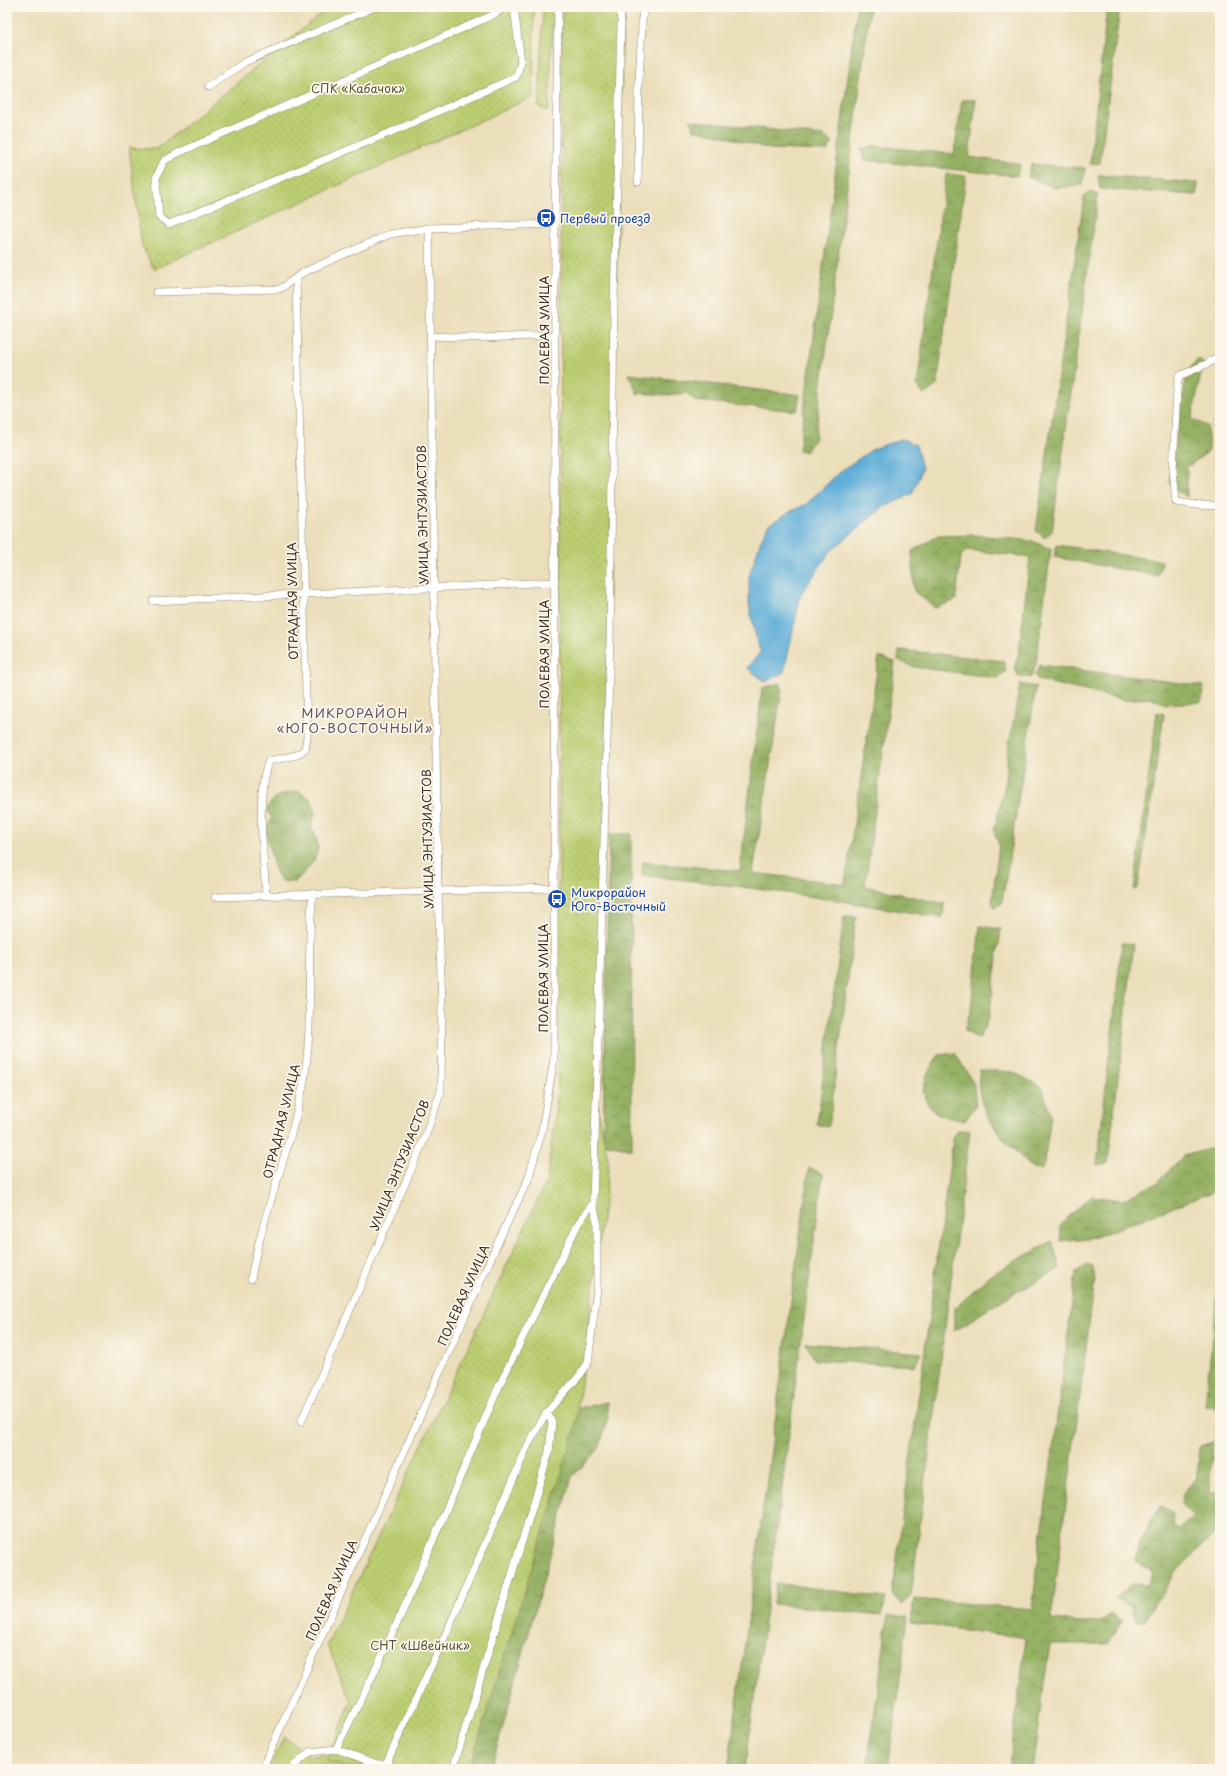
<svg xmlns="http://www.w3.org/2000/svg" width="1227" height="1776" font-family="'Playpen Sans',sans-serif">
  <defs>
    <pattern id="forest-crowns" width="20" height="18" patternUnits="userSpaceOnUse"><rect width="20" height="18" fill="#95b164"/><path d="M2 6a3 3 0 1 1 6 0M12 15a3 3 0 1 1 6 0" fill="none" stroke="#7b9052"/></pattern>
    <pattern id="garden-dots" width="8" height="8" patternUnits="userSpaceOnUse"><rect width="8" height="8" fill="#bcce72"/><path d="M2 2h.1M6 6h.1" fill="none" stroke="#a2b162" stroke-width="1.8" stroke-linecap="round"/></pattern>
  </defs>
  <rect width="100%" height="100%" fill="#fbf7ec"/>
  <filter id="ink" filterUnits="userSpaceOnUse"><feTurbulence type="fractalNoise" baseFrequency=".025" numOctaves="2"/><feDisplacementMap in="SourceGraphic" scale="8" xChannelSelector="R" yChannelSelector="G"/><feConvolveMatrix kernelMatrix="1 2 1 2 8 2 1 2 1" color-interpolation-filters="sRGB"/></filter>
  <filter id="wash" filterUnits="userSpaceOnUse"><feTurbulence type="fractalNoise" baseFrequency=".012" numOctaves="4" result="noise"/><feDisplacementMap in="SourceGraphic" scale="16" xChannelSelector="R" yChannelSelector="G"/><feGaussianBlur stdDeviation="0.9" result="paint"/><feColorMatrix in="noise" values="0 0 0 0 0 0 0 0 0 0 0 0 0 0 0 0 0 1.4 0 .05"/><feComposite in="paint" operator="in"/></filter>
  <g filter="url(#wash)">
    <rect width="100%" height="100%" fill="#ebdeba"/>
    <g fill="#bcce72" stroke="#7c7c48">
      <path d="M 543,7 L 553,7 L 549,111 L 539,107 Z"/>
      <path d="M 284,1737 L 311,1756 L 333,1754 L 355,1769 L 269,1769 Z"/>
    </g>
    <g fill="url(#forest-crowns)" stroke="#686e41">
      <path d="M 857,7 L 870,7 L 815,438 L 806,452 L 799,450 Z"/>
      <path d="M 1107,7 L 1120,7 L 1100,163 L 1090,164 Z"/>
      <path d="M 962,100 L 976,100 L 969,157 L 1020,164 L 1017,176 L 864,160 L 861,149 L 872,146 L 954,154 Z"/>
      <path d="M 690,120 L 823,136 L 833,143 L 827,151 L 770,149 L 716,134 L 694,130 Z"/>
      <path d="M 1031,164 L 1085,168 L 1083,185 L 1055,188 L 1028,177 Z"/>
      <path d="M 946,174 L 966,176 L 937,385 L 924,395 L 917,385 Z"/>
      <path d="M 1098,175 L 1198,183 L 1197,195 L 1100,189 Z"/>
      <path d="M 1090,192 L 1098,195 L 1052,531 L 1045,538 L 1036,531 L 1084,197 Z"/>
      <path d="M 1198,359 L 1203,363 L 1192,419 L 1207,426 L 1209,451 L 1187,467 L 1187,497 L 1174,489 L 1169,482 L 1187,372 Z"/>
      <path d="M 629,374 L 800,395 L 797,411 L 695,401 L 687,393 L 668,395 L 637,393 Z"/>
      <path d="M 975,535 L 1033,541 L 1051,549 L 1036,664 L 1031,677 L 1019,677 L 1014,667 L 1019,653 L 1030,557 L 966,550 L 961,556 L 956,600 L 935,608 L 914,591 L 912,551 L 938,536 Z"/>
      <path d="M 1057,545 L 1162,561 L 1158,576 L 1054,557 Z"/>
      <path d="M 899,650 L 1004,661 L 1006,671 L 998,678 L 914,667 L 898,660 Z"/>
      <path d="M 879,657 L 895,662 L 865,886 L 945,904 L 942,918 C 842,900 742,886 642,875 L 643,862 L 740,871 L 762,688 L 780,683 L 782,689 L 753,873 L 845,884 Z"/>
      <path d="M 1040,665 L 1204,686 L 1201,702 L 1166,704 L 1151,698 L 1124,700 L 1038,680 L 1035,675 Z"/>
      <path d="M 1020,684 L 1036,687 L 1002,903 L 995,907 L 992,902 L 999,845 L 994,831 L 1007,776 L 1007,756 Z"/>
      <path d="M 1157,712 L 1164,714 L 1138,888 L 1134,890 Z"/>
      <path d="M 298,791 L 311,799 L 315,812 L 311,827 C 327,853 312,864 295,882 L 281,881 C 271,865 270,847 265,829 L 272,818 L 267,810 C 273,795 283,793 298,791 Z"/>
      <path d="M 609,834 L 631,834 L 632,1149 L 603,1143 Z"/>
      <path d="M 844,916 L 856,916 L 829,1126 L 817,1125 Z"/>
      <path d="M 980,926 L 1001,929 L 989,1017 L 979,1039 L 964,1031 L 971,1009 Z"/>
      <path d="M 1122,943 L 1134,944 L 1108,1163 L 1097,1165 Z"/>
      <path d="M 955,1053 L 974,1084 L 976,1105 L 965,1121 L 939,1115 L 929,1106 L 923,1090 L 927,1074 L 939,1055 Z"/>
      <path d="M 980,1070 L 1013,1072 L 1042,1087 L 1051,1116 L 1043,1169 L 1033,1169 C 1007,1143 971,1111 980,1070 Z"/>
      <path d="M 958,1130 L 970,1131 L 911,1595 L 901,1604 L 892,1595 L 953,1139 Z"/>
      <path d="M 1220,1146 L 1220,1189 L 1096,1237 L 1061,1241 L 1060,1225 L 1091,1196 L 1122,1200 L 1157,1183 L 1183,1156 Z"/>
      <path d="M 809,1168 L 823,1174 L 745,1769 L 728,1769 Z"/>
      <path d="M 1052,1241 L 1060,1268 L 999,1302 L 954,1331 L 954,1309 L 989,1276 Z"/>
      <path d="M 1086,1265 L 1093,1267 L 1095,1279 L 1051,1620 L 1099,1623 L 1111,1614 L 1122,1621 L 1108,1644 L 1050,1644 L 1032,1769 L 1009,1769 L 1026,1638 L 911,1623 L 914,1599 L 1032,1609 L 1076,1272 Z"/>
      <path d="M 1220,1265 L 1220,1409 L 1205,1405 Z"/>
      <path d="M 806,1343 L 921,1353 L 915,1366 L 815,1360 Z"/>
      <path d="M 607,1402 L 608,1418 L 599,1449 L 572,1477 L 491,1769 L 459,1769 L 566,1411 Z"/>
      <path d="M 1213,1442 L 1209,1493 L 1217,1492 L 1220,1487 L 1220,1524 L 1213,1535 L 1178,1570 L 1144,1621 L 1135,1621 L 1131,1606 L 1115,1599 L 1132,1584 L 1147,1585 L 1154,1573 L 1136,1561 L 1139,1541 L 1161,1506 L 1172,1512 L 1174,1527 L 1179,1529 L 1193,1516 L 1182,1505 L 1183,1493 L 1197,1477 L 1200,1446 Z"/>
      <path d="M 776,1583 L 886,1598 L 882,1615 L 773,1604 Z"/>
      <path d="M 888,1616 L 908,1617 L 888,1769 L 867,1769 Z"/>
    </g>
    <g fill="url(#garden-dots)" stroke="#7c7c48">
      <path d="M 329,7 L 534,7 L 533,97 L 154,269 L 142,246 L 129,148 L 157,149 Z"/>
      <path d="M 562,7 L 623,7 L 597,1105 L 609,1164 L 575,1430 L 469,1769 L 352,1769 L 327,1761 L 351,1701 L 327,1645 L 547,1180 L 558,1090 Z"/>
    </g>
    <path fill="#5eaed8" stroke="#4c6c7b" d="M 902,439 L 916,445 L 922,469 L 912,494 L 882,508 L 830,552 L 801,594 L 784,672 L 766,682 L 747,668 L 761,651 L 757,642 L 749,605 L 749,576 L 760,543 L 768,525 L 789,512 L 805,505 L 842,470 L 873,449 Z"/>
  </g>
  <g filter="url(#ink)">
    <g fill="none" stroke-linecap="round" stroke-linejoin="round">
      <g stroke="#93846c" stroke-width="8">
        <g id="minor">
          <path d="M 506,7 L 493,15 L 178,153 L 164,161 L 156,178 L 159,217 L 169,224 L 389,133 L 516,77 L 521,62 L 514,7"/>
          <path d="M 208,87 L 245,62 L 375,7"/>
          <path d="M 638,182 L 639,80 L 643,7"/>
          <path d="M 156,292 L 280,289 L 304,272 L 390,234 L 429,228 L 555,224"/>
          <path d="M 431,336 L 482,338 L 555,335"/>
          <path d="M 1220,355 L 1209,363 L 1179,376 L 1177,388 L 1173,470 L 1176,502 L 1196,505 L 1220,506"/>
          <path d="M 1218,423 L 1220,422"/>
          <path d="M 153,601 L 555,582"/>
          <path d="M 266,895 C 264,860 255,790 269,761 L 297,755 L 305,749 L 307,737 L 296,278"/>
          <path d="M 215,897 C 328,893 441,892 554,888"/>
          <path d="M 251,1279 C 262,1214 290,1152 303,1086 C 315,1023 305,958 313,893"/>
          <path d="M 301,1422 L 424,1140 L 441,1091 L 442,1004 L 438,893 L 429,228"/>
          <path d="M 336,1749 L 373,1675 L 404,1608 L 499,1386 L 579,1222 L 593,1203 L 610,641 L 614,305 L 621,21 L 620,7"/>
          <path d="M 386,1764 L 449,1627 L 528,1445 L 546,1413 L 580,1375 L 588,1363 L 597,1288 L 597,1221 L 593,1203"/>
          <path d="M 262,1769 L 499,1240 L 528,1180 L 542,1130 L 554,1059 L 555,229 L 558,7"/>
          <path d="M 290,1769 L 310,1752 L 336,1749 L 377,1764 L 386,1764 L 402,1769"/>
          <path d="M 453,1769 L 549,1452 L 552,1422 L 546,1413"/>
        </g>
      </g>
      <use href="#minor" stroke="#fff" stroke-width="7"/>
    </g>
  </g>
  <defs>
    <g id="bus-disc" transform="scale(1)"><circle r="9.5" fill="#1a4fb4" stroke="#fbf7ec"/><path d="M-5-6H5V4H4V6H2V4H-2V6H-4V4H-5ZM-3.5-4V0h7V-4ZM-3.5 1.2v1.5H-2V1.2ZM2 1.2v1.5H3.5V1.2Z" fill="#fff"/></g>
  </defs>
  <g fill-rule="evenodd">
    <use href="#bus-disc" x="546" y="218"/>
    <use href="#bus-disc" x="557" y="899"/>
  </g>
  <g text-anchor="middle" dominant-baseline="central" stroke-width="3.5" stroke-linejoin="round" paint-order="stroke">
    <g font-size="12" fill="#5b5333" stroke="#fbf7ec">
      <text x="358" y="88">СПК «Кабачок»</text>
      <text x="420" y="1645">СНТ «Швейник»</text>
    </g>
    <g font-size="12" fill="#164399" stroke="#fbf7ec" text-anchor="start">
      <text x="560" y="218">Первый проезд</text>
      <text x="571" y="892">Микрорайон<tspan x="571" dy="14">Юго-Восточный</tspan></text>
    </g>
    <g font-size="12" fill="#3b2a1e" stroke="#fbf7ec">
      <text transform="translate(544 330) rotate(-90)">ПОЛЕВАЯ УЛИЦА</text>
      <text transform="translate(422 515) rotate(-91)">УЛИЦА ЭНТУЗИАСТОВ</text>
      <text transform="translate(292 601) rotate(-91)">ОТРАДНАЯ УЛИЦА</text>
      <text transform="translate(544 654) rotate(-90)">ПОЛЕВАЯ УЛИЦА</text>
      <text transform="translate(427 839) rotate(-91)">УЛИЦА ЭНТУЗИАСТОВ</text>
      <text transform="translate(543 978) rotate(-90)">ПОЛЕВАЯ УЛИЦА</text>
      <text transform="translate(281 1121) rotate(-76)">ОТРАДНАЯ УЛИЦА</text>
      <text transform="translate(399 1165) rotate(-68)">УЛИЦА ЭНТУЗИАСТОВ</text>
      <text transform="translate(463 1295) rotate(-66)">ПОЛЕВАЯ УЛИЦА</text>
      <text transform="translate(331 1590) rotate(-66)">ПОЛЕВАЯ УЛИЦА</text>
    </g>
    <g font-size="13" letter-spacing="1" fill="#625261" stroke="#fbf7ec">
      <text x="355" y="712">МИКРОРАЙОН<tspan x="355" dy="15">«ЮГО-ВОСТОЧНЫЙ»</tspan></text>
    </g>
  </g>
  <rect width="1227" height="1776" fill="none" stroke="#fbf7ec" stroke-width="24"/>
</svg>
